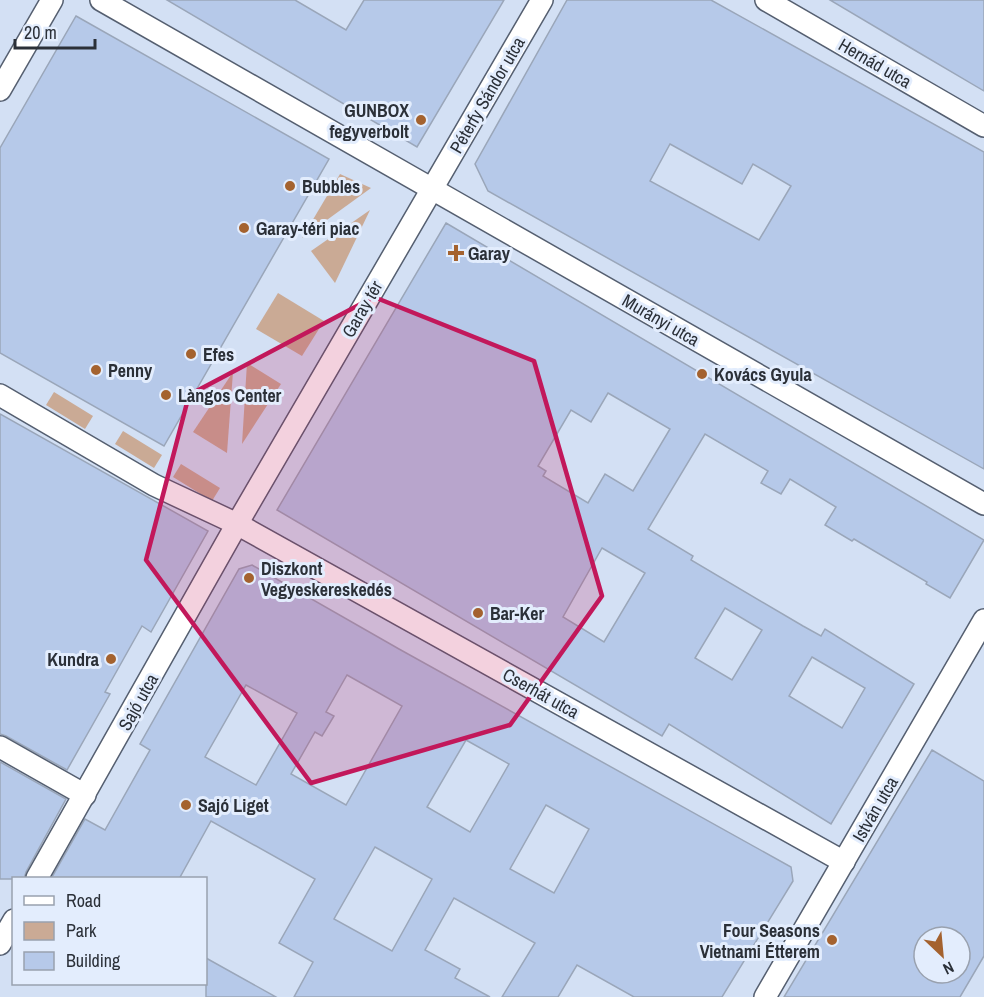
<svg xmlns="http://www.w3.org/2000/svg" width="984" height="997" font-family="'Archivo Narrow',sans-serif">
  <rect width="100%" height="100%" fill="#d3e0f4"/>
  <g fill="#caaa95">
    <path d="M 340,174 L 371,188 L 302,238 Z"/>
    <path d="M 370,210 L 335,283 L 311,251 Z"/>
    <path d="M 278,293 L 324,321 L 302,356 L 256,329 Z"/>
    <path d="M 247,363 L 281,384 L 242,444 Z"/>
    <path d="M 233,372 L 227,453 L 193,432 Z"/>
    <path d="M 54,392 L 93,416 L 85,429 L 46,405 Z"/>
    <path d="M 123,431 L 162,455 L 154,468 L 115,444 Z"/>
    <path d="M 181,464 L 220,488 L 212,501 L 173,477 Z"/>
  </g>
  <g fill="#b6c9e9" stroke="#9aa6b9" stroke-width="1.5" fill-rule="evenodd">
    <path d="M 167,0 L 295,0 L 346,30 L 364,0 L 504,0 L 417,147 Z"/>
    <path d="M 567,0 L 711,0 L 984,152 L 984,469 L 488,191 L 475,164 ZM 670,144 L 742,184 L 753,164 L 791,186 L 759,240 L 650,181 Z"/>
    <path d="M 830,0 L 984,0 L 984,91 L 911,48 Z"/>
    <path d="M 76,16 L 329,159 L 164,446 L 0,353 L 0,148 Z"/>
    <path d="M 446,223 L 984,540 L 950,598 L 926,584 L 927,582 L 854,539 L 852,541 L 825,525 L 836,507 L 790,479 L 781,494 L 761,483 L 768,471 L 705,434 L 648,529 L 693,556 L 691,560 L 803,626 L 821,636 L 825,629 L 914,684 L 831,824 L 669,724 L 662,736 L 277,510 ZM 608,393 L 670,429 L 633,491 L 605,474 L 588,503 L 543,476 L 546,471 L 538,466 L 571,410 L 591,422 ZM 602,548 L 645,573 L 604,642 L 563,617 ZM 725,608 L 762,630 L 732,680 L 695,658 ZM 812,657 L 865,688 L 842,728 L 789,696 Z"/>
    <path d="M 0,414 L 208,531 L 151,632 L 142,626 L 105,692 L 110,694 L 67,770 L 6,736 L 0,734 Z"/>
    <path d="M 252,565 L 399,649 L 791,867 L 793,881 L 722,997 L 634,997 L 577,965 L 558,997 L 502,997 L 535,943 L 454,898 L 425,950 L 460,969 L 455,978 L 490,997 L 294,997 L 313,962 L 279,943 L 315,879 L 211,821 L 179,879 L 51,879 L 85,819 L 105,830 L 150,750 L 140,744 L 239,569 ZM 347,675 L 402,706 L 346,805 L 291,774 L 315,732 L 322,736 L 334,716 L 326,712 ZM 246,685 L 297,713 L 256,785 L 205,757 ZM 466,740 L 509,764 L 470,832 L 427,807 ZM 546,805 L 589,829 L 554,893 L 510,869 ZM 375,847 L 432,879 L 392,951 L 334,919 Z"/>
    <path d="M 932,750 L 984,781 L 984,956 L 960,997 L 784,997 ZM 924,937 L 960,937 L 960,973 L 924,973 Z"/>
    <path d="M 0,762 L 66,799 L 26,872 L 24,879 L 0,879 Z"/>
    <path d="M 206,958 L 276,997 L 206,997 Z"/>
  </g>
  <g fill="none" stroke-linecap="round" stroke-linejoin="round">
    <g stroke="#555f70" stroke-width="24">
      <g id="street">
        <path d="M 101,0 L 984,504"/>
        <path d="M 766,0 L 984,126"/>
        <path d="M 0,90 L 52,0"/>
        <path d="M 0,395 L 154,485 L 237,524 L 844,862"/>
        <path d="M 0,747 L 85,795"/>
        <path d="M 37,878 L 237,524 L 542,0"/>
        <path d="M 0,944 L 14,920"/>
        <path d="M 765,997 L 984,620"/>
      </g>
    </g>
    <use href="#street" stroke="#fff" stroke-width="21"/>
  </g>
  <path fill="#c2185b" fill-opacity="0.2" stroke="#c2185b" stroke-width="4.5" stroke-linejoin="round" d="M 374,297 L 534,361 L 602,596 L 510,725 L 311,783 L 146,560 L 189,395 Z"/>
  <g fill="#a4622f" stroke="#e3edfd" stroke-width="2">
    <circle cx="421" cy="120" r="6"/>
    <circle cx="290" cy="186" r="6"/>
    <circle cx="244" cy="228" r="6"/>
    <path d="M453 244h6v6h6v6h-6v6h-6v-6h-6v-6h6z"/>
    <circle cx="191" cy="354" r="6"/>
    <circle cx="96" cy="370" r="6"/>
    <circle cx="702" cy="374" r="6"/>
    <circle cx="166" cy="395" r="6"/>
    <circle cx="249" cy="578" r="6"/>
    <circle cx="478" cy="613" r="6"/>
    <circle cx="111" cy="659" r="6"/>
    <circle cx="186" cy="805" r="6"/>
    <circle cx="832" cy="940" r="6"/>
  </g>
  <g text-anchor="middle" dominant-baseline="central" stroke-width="6" stroke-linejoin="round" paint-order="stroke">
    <g font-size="18" fill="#2b3038" stroke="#e3edfd">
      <text transform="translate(875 63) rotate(30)">Hernád utca</text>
      <text transform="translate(487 95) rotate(-60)">Péterfy Sándor utca</text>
      <text transform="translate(362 309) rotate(-60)">Garay tér</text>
      <text transform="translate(661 320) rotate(30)">Murányi utca</text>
      <text transform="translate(541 693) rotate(29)">Cserhát utca</text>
      <text transform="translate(138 702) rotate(-61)">Sajó utca</text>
      <text transform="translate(875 809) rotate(-60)">István utca</text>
    </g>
    <g font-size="18" font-weight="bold" fill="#2b3038" stroke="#e3edfd" text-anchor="start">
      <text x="409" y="110" text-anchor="end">GUNBOX<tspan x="409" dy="21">fegyverbolt</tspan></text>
      <text x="302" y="186">Bubbles</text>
      <text x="256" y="228">Garay-téri piac</text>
      <text x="468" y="253">Garay</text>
      <text x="203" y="354">Efes</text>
      <text x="108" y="370">Penny</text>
      <text x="714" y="374">Kovács Gyula</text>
      <text x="178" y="395">Làngos Center</text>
      <text x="261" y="568">Diszkont<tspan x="261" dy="21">Vegyeskereskedés</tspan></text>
      <text x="490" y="613">Bar-Ker</text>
      <text x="99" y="659" text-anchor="end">Kundra</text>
      <text x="198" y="805">Sajó Liget</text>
      <text x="820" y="930" text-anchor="end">Four Seasons<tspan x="820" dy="21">Vietnami Étterem</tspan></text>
    </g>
  </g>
  <rect x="12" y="877" width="195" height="108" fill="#e3edfd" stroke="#99a1ae" stroke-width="1.5"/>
  <rect x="24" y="896" width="30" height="9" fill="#ffffff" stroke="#99a1ae" stroke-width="1.5"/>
  <text x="66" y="907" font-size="18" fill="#2b3038">Road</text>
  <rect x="24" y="922" width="30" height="18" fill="#caaa95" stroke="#99a1ae" stroke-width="1.5"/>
  <text x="66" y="937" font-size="18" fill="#2b3038">Park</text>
  <rect x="24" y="952" width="30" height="18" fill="#b6c9e9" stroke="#99a1ae" stroke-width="1.5"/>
  <text x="66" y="967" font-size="18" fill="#2b3038">Building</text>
  <g transform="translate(942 955) rotate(154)"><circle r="28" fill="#e3edfd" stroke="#99a1ae" stroke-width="1.5"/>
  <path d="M0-4.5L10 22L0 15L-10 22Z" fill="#a4622f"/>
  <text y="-9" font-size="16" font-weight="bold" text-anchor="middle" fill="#2b3038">N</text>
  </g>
  <path d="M15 39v9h80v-9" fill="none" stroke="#2b3038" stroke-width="3"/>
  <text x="24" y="39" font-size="18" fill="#2b3038" stroke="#e3edfd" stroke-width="4.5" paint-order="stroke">20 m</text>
</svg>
